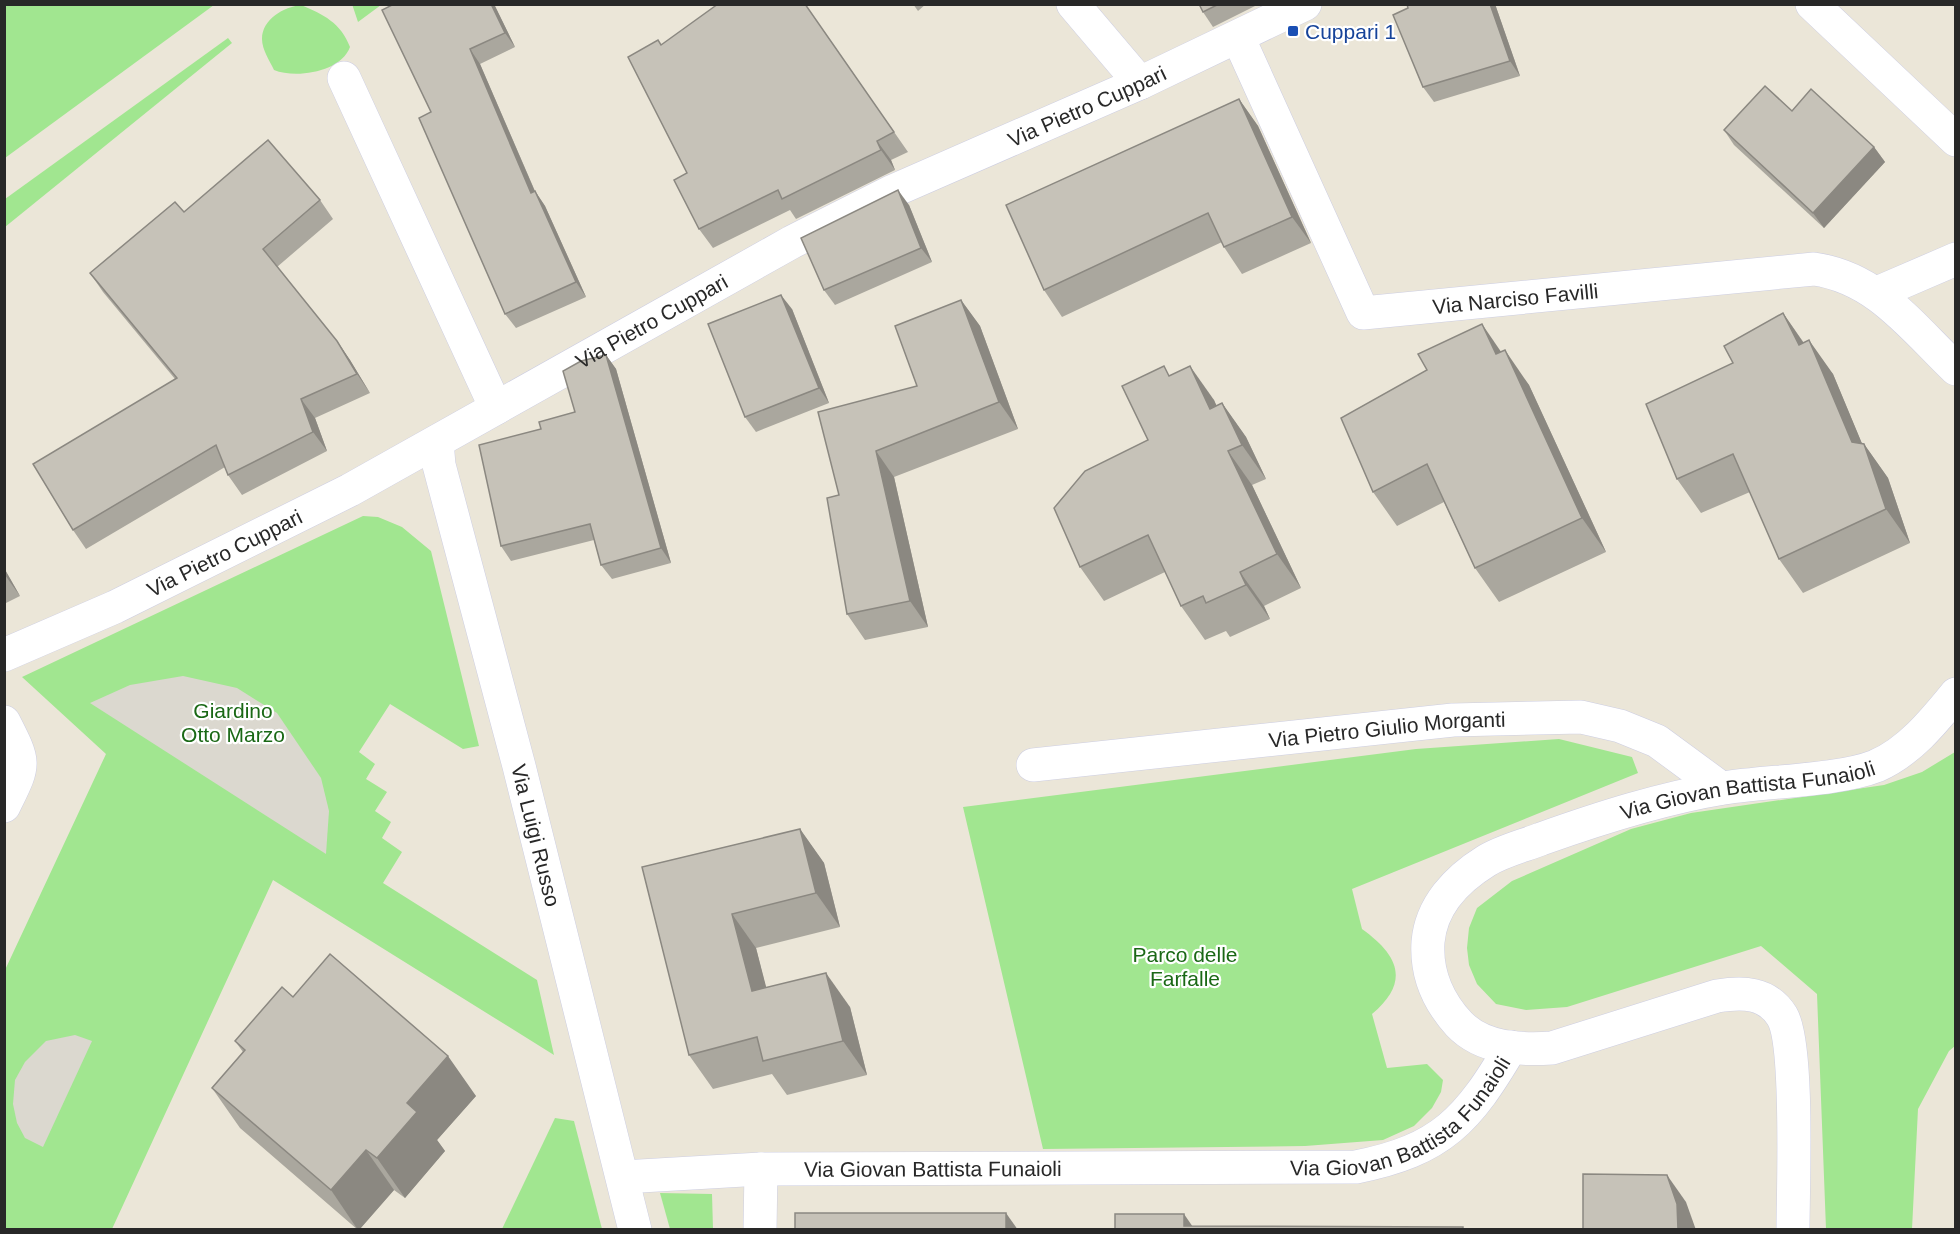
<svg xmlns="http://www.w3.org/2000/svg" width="1960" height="1234" font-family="Helvetica,sans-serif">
  <rect width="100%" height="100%" fill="#ebe6d8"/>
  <g fill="#a1e690">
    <path d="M 5,4 L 214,4 L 214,5 L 5,158 Z"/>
    <path d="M 352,4 L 381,4 L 381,5 L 358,22 Z"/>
    <path d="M 301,5 C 323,14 341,23 350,47 C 341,72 296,79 274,70 C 270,61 262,50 262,39 C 262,19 284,7 301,5 Z"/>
    <path d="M 228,38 L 232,43 L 5,227 L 5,199 Z"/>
    <path d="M 363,516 L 378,517 L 402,527 L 431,551 L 479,746 L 463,749 L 390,704 L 359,752 L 375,764 L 366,779 L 387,792 L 375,811 L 391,822 L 382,838 L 402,852 L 383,883 L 537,980 L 554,1055 L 273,880 L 112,1229 L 5,1230 L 5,970 L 106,754 L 22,677 Z"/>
    <path d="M 1559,739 L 1632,757 L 1638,773 L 1352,889 L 1362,929 C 1398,955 1411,981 1372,1014 L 1387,1068 L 1427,1064 L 1443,1080 L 1441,1092 L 1432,1108 L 1414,1126 L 1383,1140 L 1305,1146 L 1043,1149 L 963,807 L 1416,749 Z"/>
    <path d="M 1955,752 L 1955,1046 L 1949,1051 L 1918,1109 L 1912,1229 L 1826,1229 L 1817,994 L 1761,946 L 1567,1007 L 1526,1010 L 1496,1004 L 1477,984 L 1469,965 L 1467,948 L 1469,928 L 1477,908 L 1512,881 L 1631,829 L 1691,813 L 1884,785 L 1922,772 Z"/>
    <path d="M 555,1118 L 574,1121 L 602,1229 L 502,1229 Z"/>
    <path d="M 660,1193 L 712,1194 L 713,1229 L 670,1229 Z"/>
  </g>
  <g fill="#dbd8cf">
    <path d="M 183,676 L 237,688 L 277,713 L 321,778 L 329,811 L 326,854 L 90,703 L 130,685 Z"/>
    <path d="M 75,1035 L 92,1041 L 43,1147 L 25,1138 L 17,1123 L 13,1104 L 15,1080 L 25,1062 L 46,1041 Z"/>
  </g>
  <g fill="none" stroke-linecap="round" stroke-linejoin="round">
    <g stroke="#cdcee2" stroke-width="34">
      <g id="street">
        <path d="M 1073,4 L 1140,83"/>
        <path d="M 1812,4 L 1956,140"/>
        <path id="s1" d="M 1238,37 L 1363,313 L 1814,269 C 1877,278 1912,327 1956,369"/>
        <path d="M 344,78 L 496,408"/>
        <path d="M 1877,293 L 1956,259"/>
        <path id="s2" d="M 437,442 L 439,465 L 519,766 L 635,1230"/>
        <path id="s3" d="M 4,655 L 115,607 L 350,490 L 792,242 L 893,191 L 1140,83 L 1305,4"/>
        <path d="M 4,722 C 26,765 25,763 4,806"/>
        <path id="s4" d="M 1033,765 L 1453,720 L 1581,717 L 1620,726 L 1657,741 L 1721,788"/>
        <path id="s5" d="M 623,1177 L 761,1169 L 1356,1167 C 1442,1150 1468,1120 1511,1047"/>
        <path d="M 760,1230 L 761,1169"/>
        <path id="s6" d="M 1793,1230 C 1793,1189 1799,1044 1782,1016 C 1767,992 1743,992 1717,996 L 1552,1048 C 1520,1050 1483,1049 1459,1024 C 1438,1001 1426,973 1428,942 C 1431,906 1457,879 1486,861 C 1502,851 1523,846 1541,839 C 1600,818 1662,798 1724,788 C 1766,781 1838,781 1876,766 C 1909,752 1934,721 1956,694"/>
      </g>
    </g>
    <use href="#street" stroke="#fff" stroke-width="33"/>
  </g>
  <g fill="#aaa79e">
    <path d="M 394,4 L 494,4 L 515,47 L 480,64 L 535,191 L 545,206 L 586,297 L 516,328 L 505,314 L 431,112 Z"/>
    <path d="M 805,4 L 908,152 L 891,160 L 895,170 L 796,219 L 790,210 L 713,248 L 699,229 L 687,173 L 661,45 Z"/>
    <path d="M 913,4 L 926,4 L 918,11 Z"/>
    <path d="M 1199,4 L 1259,4 L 1213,27 L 1203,12 Z"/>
    <path d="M 1495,4 L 1520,76 L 1434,102 L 1423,87 L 1408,8 Z"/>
    <path d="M 1239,99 L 1258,126 L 1311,243 L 1242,274 L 1224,247 L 1222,242 L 1062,317 L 1044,290 Z"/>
    <path d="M 1792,111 L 1874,147 L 1885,162 L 1824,228 L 1734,145 L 1724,130 Z"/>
    <path d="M 320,200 L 333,219 L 277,267 L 337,341 L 350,360 L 370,393 L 315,418 L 327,451 L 242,495 L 228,475 L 225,467 L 86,549 L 73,530 L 175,379 L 103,292 L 90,273 L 184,212 Z"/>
    <path d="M 909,205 L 932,262 L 835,305 L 824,290 Z"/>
    <path d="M 961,300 L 980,326 L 1018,429 L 894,477 L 928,627 L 865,640 L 847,614 L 839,495 L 917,386 Z"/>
    <path d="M 792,309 L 829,403 L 756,432 L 745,417 Z"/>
    <path d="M 1783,313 L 1804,343 L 1833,374 L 1862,444 L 1864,444 L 1888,478 L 1910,543 L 1803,593 L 1779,559 L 1750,492 L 1701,513 L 1677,479 L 1733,363 Z"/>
    <path d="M 1501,352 L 1529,385 L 1606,552 L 1499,602 L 1475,568 L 1444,502 L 1397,526 L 1373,492 Z"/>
    <path d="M 606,355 L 616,369 L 671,563 L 612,579 L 601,565 L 594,540 L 511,561 L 501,546 L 541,429 L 575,412 Z"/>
    <path d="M 1171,375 L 1214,400 L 1216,406 L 1222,403 L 1246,437 L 1266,479 L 1252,485 L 1301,588 L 1264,606 L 1270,619 L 1230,637 L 1226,631 L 1205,640 L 1181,606 L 1165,572 L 1104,601 L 1080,567 L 1148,440 Z"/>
    <path d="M 4,568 L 20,596 L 4,604 Z"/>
    <path d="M 800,829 L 824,863 L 840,927 L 756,948 L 766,988 L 850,1007 L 867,1075 L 787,1095 L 772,1074 L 713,1089 L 689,1055 L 642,867 Z"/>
    <path d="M 293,997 L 476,1096 L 437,1140 L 445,1151 L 405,1198 L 394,1190 L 359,1230 L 358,1230 L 240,1128 L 212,1088 L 243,1052 L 235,1041 Z"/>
  </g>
  <g fill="#8b8881">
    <path d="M 491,4 L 494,4 L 515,47 L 505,33 Z"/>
    <path d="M 1490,4 L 1495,4 L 1520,76 L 1510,61 Z"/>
    <path d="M 470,49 L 480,64 L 542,208 L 531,193 Z"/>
    <path d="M 1239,99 L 1258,126 L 1311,243 L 1292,217 Z"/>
    <path d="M 877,141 L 891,160 L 895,170 L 881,150 Z"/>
    <path d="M 1874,147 L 1885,162 L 1824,228 L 1813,213 Z"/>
    <path d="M 898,190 L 909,205 L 932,262 L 921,248 Z"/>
    <path d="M 535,191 L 545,206 L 586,297 L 576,282 Z"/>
    <path d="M 781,295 L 792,309 L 829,403 L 819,388 Z"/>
    <path d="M 961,300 L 980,326 L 1018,429 L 999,402 Z"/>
    <path d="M 1783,313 L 1807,348 L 1799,345 Z"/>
    <path d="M 1482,324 L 1506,359 L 1496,354 Z"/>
    <path d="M 1809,340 L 1833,374 L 1871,465 L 1864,444 L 1888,478 L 1910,543 L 1886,509 L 1852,442 Z"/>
    <path d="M 337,341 L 350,360 L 370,393 L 357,374 Z"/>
    <path d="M 1505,350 L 1529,385 L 1606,552 L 1582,518 Z"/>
    <path d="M 606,355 L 616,369 L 671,563 L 661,548 Z"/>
    <path d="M 1190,366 L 1214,400 L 1234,443 L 1210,409 Z"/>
    <path d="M 301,399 L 315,418 L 327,451 L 313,432 Z"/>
    <path d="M 1222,403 L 1246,437 L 1266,479 L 1242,445 Z"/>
    <path d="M 876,451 L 894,477 L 928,627 L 910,601 Z"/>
    <path d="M 1228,451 L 1252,485 L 1301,588 L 1277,554 Z"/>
    <path d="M 4,568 L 20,596 L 5,575 Z"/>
    <path d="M 1240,572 L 1264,606 L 1270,619 L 1246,585 Z"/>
    <path d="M 800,829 L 824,863 L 840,927 L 816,893 Z"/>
    <path d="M 732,914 L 756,948 L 776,1025 L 752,991 Z"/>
    <path d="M 826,973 L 850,1007 L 867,1075 L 843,1041 Z"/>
    <path d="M 448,1056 L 476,1096 L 437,1140 L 445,1151 L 405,1198 L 377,1158 L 407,1103 Z"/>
    <path d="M 366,1150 L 394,1190 L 359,1230 L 358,1230 L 331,1190 Z"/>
    <path d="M 1667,1175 L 1686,1202 L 1696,1230 L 1678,1230 Z"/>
    <path d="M 1006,1213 L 1018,1230 L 1006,1230 Z"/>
    <path d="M 1184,1214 L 1195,1230 L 1184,1226 Z"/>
  </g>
  <g fill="#c6c2b8" stroke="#8b8881" stroke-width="1.5">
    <path d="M 394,4 L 491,4 L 505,33 L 470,49 L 531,193 L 535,191 L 576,282 L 505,314 L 419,118 L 431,112 L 382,10 Z"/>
    <path d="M 718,4 L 805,4 L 894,132 L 877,141 L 881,150 L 782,199 L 778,190 L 699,229 L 674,180 L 687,173 L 628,57 L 658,40 L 661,45 Z"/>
    <path d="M 1199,4 L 1219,4 L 1203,12 Z"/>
    <path d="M 1407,4 L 1490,4 L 1510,61 L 1423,87 L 1393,15 L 1408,8 Z"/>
    <path d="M 1765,86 L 1792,111 L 1811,89 L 1874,147 L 1813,213 L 1724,130 Z"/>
    <path d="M 1239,99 L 1292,217 L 1224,247 L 1208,213 L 1044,290 L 1006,205 Z"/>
    <path d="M 268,140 L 320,200 L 263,249 L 337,341 L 357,374 L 301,399 L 313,432 L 228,475 L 216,445 L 73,530 L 33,464 L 177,378 L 90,273 L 175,202 L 184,212 Z"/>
    <path d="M 898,190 L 921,248 L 824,290 L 801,238 Z"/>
    <path d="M 781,295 L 819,388 L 745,417 L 708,324 Z"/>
    <path d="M 961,300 L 999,402 L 876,451 L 910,601 L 847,614 L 827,498 L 839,495 L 818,412 L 917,386 L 895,326 Z"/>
    <path d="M 1783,313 L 1799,345 L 1809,340 L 1852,442 L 1864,444 L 1886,509 L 1779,559 L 1733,454 L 1677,479 L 1646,404 L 1733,363 L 1724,346 Z"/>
    <path d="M 1482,324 L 1496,354 L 1505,350 L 1582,518 L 1475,568 L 1427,464 L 1373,492 L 1341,418 L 1427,370 L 1418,354 Z"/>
    <path d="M 606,355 L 661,548 L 601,565 L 590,524 L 501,546 L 479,445 L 541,429 L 539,422 L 575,412 L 563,371 L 581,361 Z"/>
    <path d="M 1164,366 L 1169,376 L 1190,366 L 1210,409 L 1222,403 L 1242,445 L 1228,451 L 1277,554 L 1240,572 L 1246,585 L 1206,603 L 1203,596 L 1181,606 L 1148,535 L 1080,567 L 1054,508 L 1085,471 L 1148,440 L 1122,386 Z"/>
    <path d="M 800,829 L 816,893 L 732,914 L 752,991 L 826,973 L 843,1041 L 763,1061 L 757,1037 L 689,1055 L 642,867 Z"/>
    <path d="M 330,954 L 448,1056 L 407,1103 L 417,1112 L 377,1158 L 366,1150 L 331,1190 L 212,1088 L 245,1050 L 235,1041 L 282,987 L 293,997 Z"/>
    <path d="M 1583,1174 L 1667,1175 L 1677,1204 L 1678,1230 L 1583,1230 Z"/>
    <rect x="795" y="1213" width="211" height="17"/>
    <path d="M 1115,1214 L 1184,1214 L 1184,1226 L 1463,1227 L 1463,1230 L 1115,1230 Z"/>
  </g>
  <rect fill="#1a4fb4" stroke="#fff" stroke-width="2" x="1287" y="25" width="12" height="12" rx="3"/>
  <g text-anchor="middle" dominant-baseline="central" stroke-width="4.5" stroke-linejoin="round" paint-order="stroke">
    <g font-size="21" fill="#164399" stroke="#fff" text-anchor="start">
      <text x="1305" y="31">Cuppari 1</text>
    </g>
    <g font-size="21" fill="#282828" stroke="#fff">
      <text stroke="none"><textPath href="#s3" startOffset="1215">Via Pietro Cuppari</textPath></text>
      <text stroke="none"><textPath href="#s1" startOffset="456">Via Narciso Favilli</textPath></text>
      <text stroke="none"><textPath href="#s3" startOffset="729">Via Pietro Cuppari</textPath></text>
      <text stroke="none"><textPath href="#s3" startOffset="243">Via Pietro Cuppari</textPath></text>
      <text stroke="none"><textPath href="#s4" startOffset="356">Via Pietro Giulio Morganti</textPath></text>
      <text stroke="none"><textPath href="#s6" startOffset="1026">Via Giovan Battista Funaioli</textPath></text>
      <text stroke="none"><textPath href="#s2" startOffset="406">Via Luigi Russo</textPath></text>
      <text stroke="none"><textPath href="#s5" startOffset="796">Via Giovan Battista Funaioli</textPath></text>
      <text stroke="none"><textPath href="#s5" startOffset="310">Via Giovan Battista Funaioli</textPath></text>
    </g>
    <g font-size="21" fill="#1a6815" stroke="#fff">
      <text x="233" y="710">Giardino<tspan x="233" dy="24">Otto Marzo</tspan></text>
      <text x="1185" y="954">Parco delle<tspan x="1185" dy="24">Farfalle</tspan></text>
    </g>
  </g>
  <rect width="1960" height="1234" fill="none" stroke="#282828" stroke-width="12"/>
</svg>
